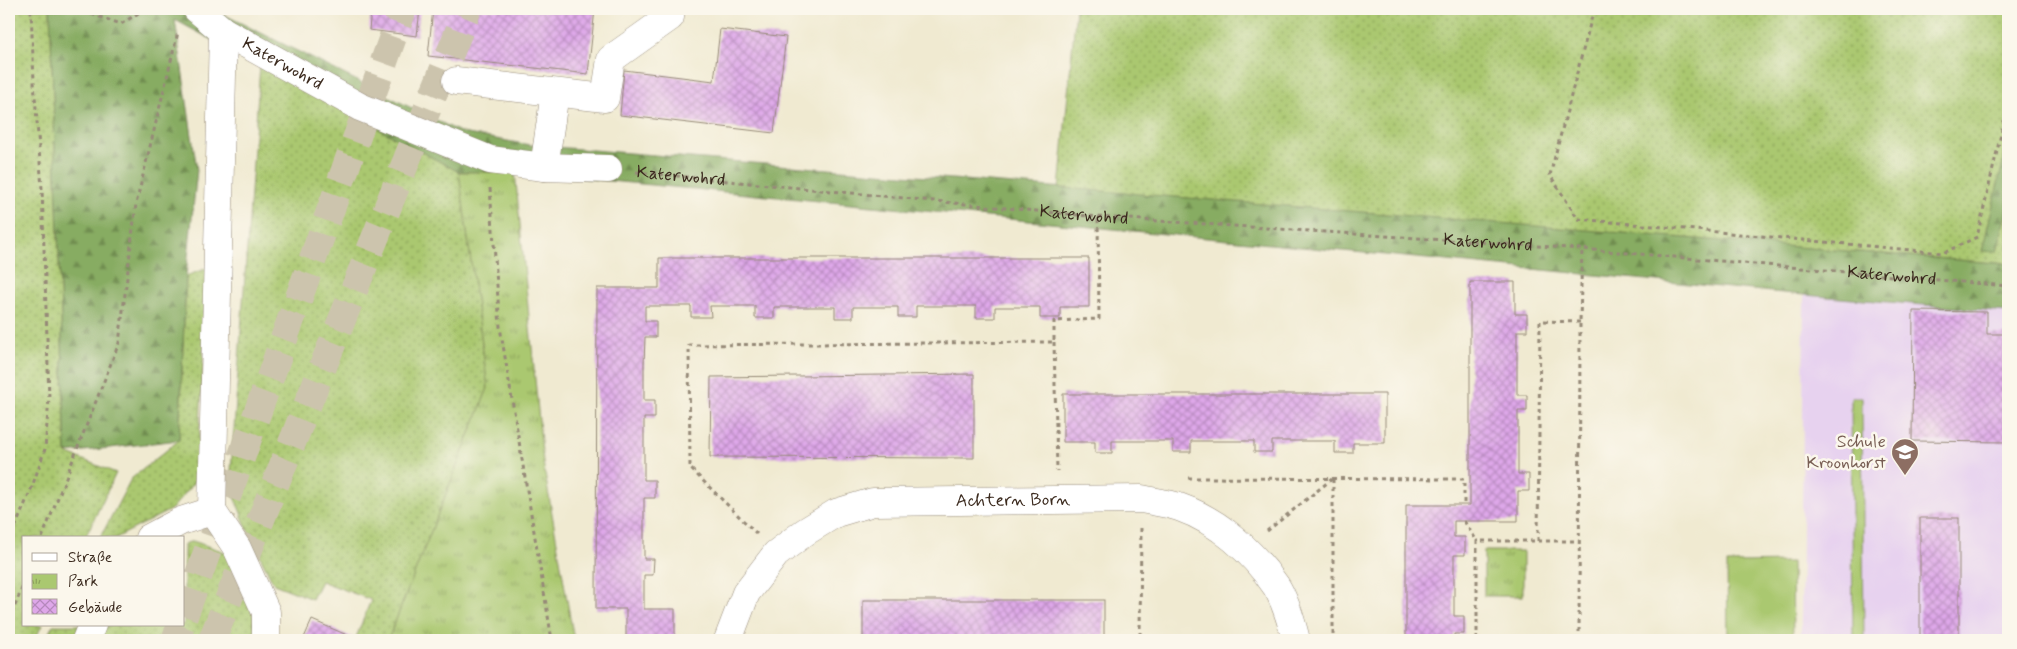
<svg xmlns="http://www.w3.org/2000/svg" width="2017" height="649" font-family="Mynerve,sans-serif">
  <defs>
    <pattern id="grass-dots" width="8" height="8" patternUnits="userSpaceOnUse" patternTransform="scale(1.25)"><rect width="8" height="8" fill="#aac870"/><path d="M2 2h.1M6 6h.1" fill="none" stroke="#8ca35b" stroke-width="1.8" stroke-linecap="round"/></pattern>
    <pattern id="forest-firs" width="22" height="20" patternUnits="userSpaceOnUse" patternTransform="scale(1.25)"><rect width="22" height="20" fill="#87ac62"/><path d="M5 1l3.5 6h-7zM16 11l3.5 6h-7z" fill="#708c50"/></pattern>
    <pattern id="park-tufts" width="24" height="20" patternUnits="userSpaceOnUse" patternTransform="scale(1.25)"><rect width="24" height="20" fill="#aac870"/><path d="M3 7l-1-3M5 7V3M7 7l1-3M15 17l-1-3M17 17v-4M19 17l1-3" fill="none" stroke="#8ca35b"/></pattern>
    <pattern id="building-cross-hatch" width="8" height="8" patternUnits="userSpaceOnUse" patternTransform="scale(1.25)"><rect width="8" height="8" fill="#dea7e9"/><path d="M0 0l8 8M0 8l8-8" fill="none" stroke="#b588bc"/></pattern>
  </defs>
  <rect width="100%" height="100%" fill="#fbf7ec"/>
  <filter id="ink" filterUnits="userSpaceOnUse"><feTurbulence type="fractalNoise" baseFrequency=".02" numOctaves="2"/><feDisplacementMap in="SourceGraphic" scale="10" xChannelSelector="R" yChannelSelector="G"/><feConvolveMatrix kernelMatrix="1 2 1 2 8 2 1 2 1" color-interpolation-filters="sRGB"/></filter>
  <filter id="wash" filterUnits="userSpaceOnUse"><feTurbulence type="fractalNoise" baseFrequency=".0096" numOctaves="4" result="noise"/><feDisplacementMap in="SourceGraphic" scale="20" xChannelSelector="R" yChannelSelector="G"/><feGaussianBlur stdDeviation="1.12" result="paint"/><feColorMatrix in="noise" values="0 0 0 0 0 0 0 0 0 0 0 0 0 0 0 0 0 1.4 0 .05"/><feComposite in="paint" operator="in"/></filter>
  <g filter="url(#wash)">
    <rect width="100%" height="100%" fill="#f0ead1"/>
    <path fill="#e7d2ef" d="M 1804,295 L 2008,312 L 2008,640 L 1801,640 Z"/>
    <g fill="url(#grass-dots)" stroke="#727947">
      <path d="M 9,9 L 50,9 L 66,453 L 116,473 L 85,538 L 24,538 L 24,625 L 42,625 L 35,640 L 9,640 Z"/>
      <path d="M 1076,9 L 2008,9 L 2008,264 L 1059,189 Z"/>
      <path d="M 260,65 L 459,172 L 488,388 L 388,640 L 355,640 L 371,600 L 321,581 L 312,599 L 274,584 L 249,534 L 230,485 Z"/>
      <path d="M 208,268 L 199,445 L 195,481 L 172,509 L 116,538 L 100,538 L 131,479 L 179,440 L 186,276 Z"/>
      <path d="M 193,541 L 225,552 C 242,581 256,605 255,640 L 97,640 L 102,625 L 184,625 L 184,544 Z"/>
      <path d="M 53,625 L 80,625 L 74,640 L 45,640 Z"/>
    </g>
    <g fill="url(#forest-firs)" stroke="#616b40">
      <path d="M 50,9 L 219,9 L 223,14 L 462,133 L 530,145 L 2008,264 L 2008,312 L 1804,295 L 515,172 L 459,172 L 175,20 L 197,170 L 186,276 L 179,440 L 66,453 Z"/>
      <path d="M 2008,141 L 2008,205 L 1997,252 L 1982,251 Z"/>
    </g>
    <g fill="url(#park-tufts)" stroke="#727947">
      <path d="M 459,172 L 515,172 L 543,462 L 574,640 L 388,640 L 488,388 Z"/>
      <rect x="1484" y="551" width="39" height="45"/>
    </g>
    <g fill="#aac870" stroke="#727947">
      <path d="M 1851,397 L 1862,397 L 1864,640 L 1853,640 Z"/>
      <path d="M 1792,562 L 1793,640 L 1728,640 L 1727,563 Z"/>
    </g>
    <g id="blocks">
      <g fill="url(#building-cross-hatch)">
        <path d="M 371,9 L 420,9 L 417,36 L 369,30 Z"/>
        <path d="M 433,9 L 595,9 L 588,74 L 428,56 Z"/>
        <path d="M 720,29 L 786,37 L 774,133 L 620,115 L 624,70 L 714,81 Z"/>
        <path d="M 659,258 L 1089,258 L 1089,307 L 1060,307 L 1060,318 L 1040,318 L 1040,307 L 995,307 L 995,318 L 976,318 L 976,306 L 916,306 L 916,317 L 898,317 L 898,307 L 853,307 L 853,318 L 835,318 L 835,307 L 774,307 L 774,318 L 755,318 L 755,306 L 710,306 L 711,317 L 691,317 L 691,306 L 645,306 L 645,321 L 656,321 L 656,337 L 645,337 L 644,364 L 644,400 L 655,400 L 655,418 L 644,418 L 644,480 L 655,480 L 655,498 L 644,498 L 644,559 L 654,559 L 653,575 L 644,575 L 644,609 L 675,609 L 675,640 L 626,640 L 626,609 L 596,609 L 597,288 L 659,288 Z"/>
        <path d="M 1470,282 L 1515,282 L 1515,314 L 1527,314 L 1527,331 L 1517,331 L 1517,395 L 1527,395 L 1527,411 L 1518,411 L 1518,474 L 1529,474 L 1529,491 L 1518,491 L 1518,521 L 1454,521 L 1454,537 L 1465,537 L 1465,555 L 1454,555 L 1454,616 L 1464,616 L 1464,634 L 1454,634 L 1454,640 L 1406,640 L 1406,505 L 1470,505 Z"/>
        <path d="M 1913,311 L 1987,312 L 1987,334 L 2008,334 L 2008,442 L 1912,441 Z"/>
        <path d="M 974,374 L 974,458 L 710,457 L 711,377 Z"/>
        <path d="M 1063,394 L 1385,394 L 1385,443 L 1353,443 L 1353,453 L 1335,453 L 1335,441 L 1272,441 L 1272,452 L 1254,452 L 1254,441 L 1191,441 L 1191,452 L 1173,452 L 1173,441 L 1112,441 L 1112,453 L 1095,453 L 1095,442 L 1063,442 Z"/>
        <rect x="1920" y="518" width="39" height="122"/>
        <rect x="863" y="600" width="241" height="40"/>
        <path d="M 312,620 L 354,638 L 353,640 L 303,640 Z"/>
      </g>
    </g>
  </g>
  <g filter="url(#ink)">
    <use href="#blocks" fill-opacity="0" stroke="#968a78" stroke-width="1"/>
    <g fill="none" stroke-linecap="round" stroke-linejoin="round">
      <g stroke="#ccc4ad" stroke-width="28" stroke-dasharray="28 14" stroke-linecap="butt">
        <path d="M 184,616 L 403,9"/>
        <path d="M 175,640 L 181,625"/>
        <path d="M 212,640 L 468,9"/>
      </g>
      <g stroke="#968a78" stroke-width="29">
        <g id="minor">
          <path id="s2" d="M 197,9 L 223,31 L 360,107 L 490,160 L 544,167 L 608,169"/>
          <path d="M 456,81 L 605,98 L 611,59 L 670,17 L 671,9"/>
          <path d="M 544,167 L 555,93"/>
          <path d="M 212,511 L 223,31"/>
          <path d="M 149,538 L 181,521 L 212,511 L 237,548 L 266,612 L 266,640"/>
          <path d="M 86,640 L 92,625"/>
          <path id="s3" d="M 728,640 L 746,593 L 776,554 L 805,532 L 836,513 L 873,502 L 1142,499 C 1154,502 1167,503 1179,507 C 1219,521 1253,552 1276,586 C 1285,600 1292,624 1296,640"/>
        </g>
      </g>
      <g stroke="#968a78" stroke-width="3" stroke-dasharray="4 4" stroke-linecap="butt">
        <path d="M 76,9 L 121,24 L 145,9"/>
        <path d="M 1594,9 L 1550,175 L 1578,219 L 1943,253 L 1977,237 L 2008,104"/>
        <path id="s1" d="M 636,172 L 1098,217 L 1582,249 L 2008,286"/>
        <path d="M 490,188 L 500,327 L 552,640"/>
        <path d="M 1054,342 L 1057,471"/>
        <path d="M 1188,478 L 1464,479 L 1464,506"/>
        <path d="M 1333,479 L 1333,640"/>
        <path d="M 1464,521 L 1477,541"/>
        <path d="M 1141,528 L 1140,633 L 1143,640"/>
        <path d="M 1267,531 L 1332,479"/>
        <path d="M 757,534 L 690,468 L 689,345 L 1054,342 L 1054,321 L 1099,319 L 1098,217"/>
        <path d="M 42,538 L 119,343 L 136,204 L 178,32"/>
        <path d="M 1538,541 L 1579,541"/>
        <path d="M 9,542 L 32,487 L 45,449 L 49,398 L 42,189 L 34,82 L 31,9"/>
        <path d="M 9,621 L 24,583"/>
        <path d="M 1477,640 L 1477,541 L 1538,541 L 1540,321 L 1580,322"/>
        <path d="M 1579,640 L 1580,322 L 1582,249"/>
      </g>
      <use href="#minor" stroke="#fff" stroke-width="28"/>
    </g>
  </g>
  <defs>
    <g id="school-pin" transform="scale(1.4375)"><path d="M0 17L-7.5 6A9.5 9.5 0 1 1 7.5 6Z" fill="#8d6e63" stroke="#fbf7ec"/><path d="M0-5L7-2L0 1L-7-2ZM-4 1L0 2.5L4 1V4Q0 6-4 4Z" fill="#fff"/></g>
  </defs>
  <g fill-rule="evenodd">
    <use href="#school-pin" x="1905" y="452"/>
  </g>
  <g text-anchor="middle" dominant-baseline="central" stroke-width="5" stroke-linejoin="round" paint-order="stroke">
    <g font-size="18" fill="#3b2a1e" stroke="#fbf7ec">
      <text stroke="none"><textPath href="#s2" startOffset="102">Katerwohrd</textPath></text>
      <text stroke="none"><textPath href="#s1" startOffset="45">Katerwohrd</textPath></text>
      <text stroke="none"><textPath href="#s1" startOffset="450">Katerwohrd</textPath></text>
      <text stroke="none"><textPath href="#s1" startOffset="855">Katerwohrd</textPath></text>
      <text stroke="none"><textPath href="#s1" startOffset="1260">Katerwohrd</textPath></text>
      <text stroke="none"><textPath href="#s3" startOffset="351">Achtern Born</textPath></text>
    </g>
    <g font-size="18" fill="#785e54" stroke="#fbf7ec" text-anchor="end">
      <text x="1886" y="442">Schule<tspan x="1886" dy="21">Kroonhorst</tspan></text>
    </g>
  </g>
  <rect width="2017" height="649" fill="none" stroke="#fbf7ec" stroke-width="30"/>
  <rect x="22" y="536" width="162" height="90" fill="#fbf7ec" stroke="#aea59a"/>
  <rect x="32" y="553" width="25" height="8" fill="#ffffff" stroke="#aea59a"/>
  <text x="68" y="562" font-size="15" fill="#3b2a1e">Straße</text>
  <rect x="32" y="574" width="25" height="15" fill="url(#park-tufts)" stroke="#aea59a"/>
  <text x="68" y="586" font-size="15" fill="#3b2a1e">Park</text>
  <rect x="32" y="599" width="25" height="15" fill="url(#building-cross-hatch)" stroke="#aea59a"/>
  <text x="68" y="612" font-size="15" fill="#3b2a1e">Gebäude</text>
</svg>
